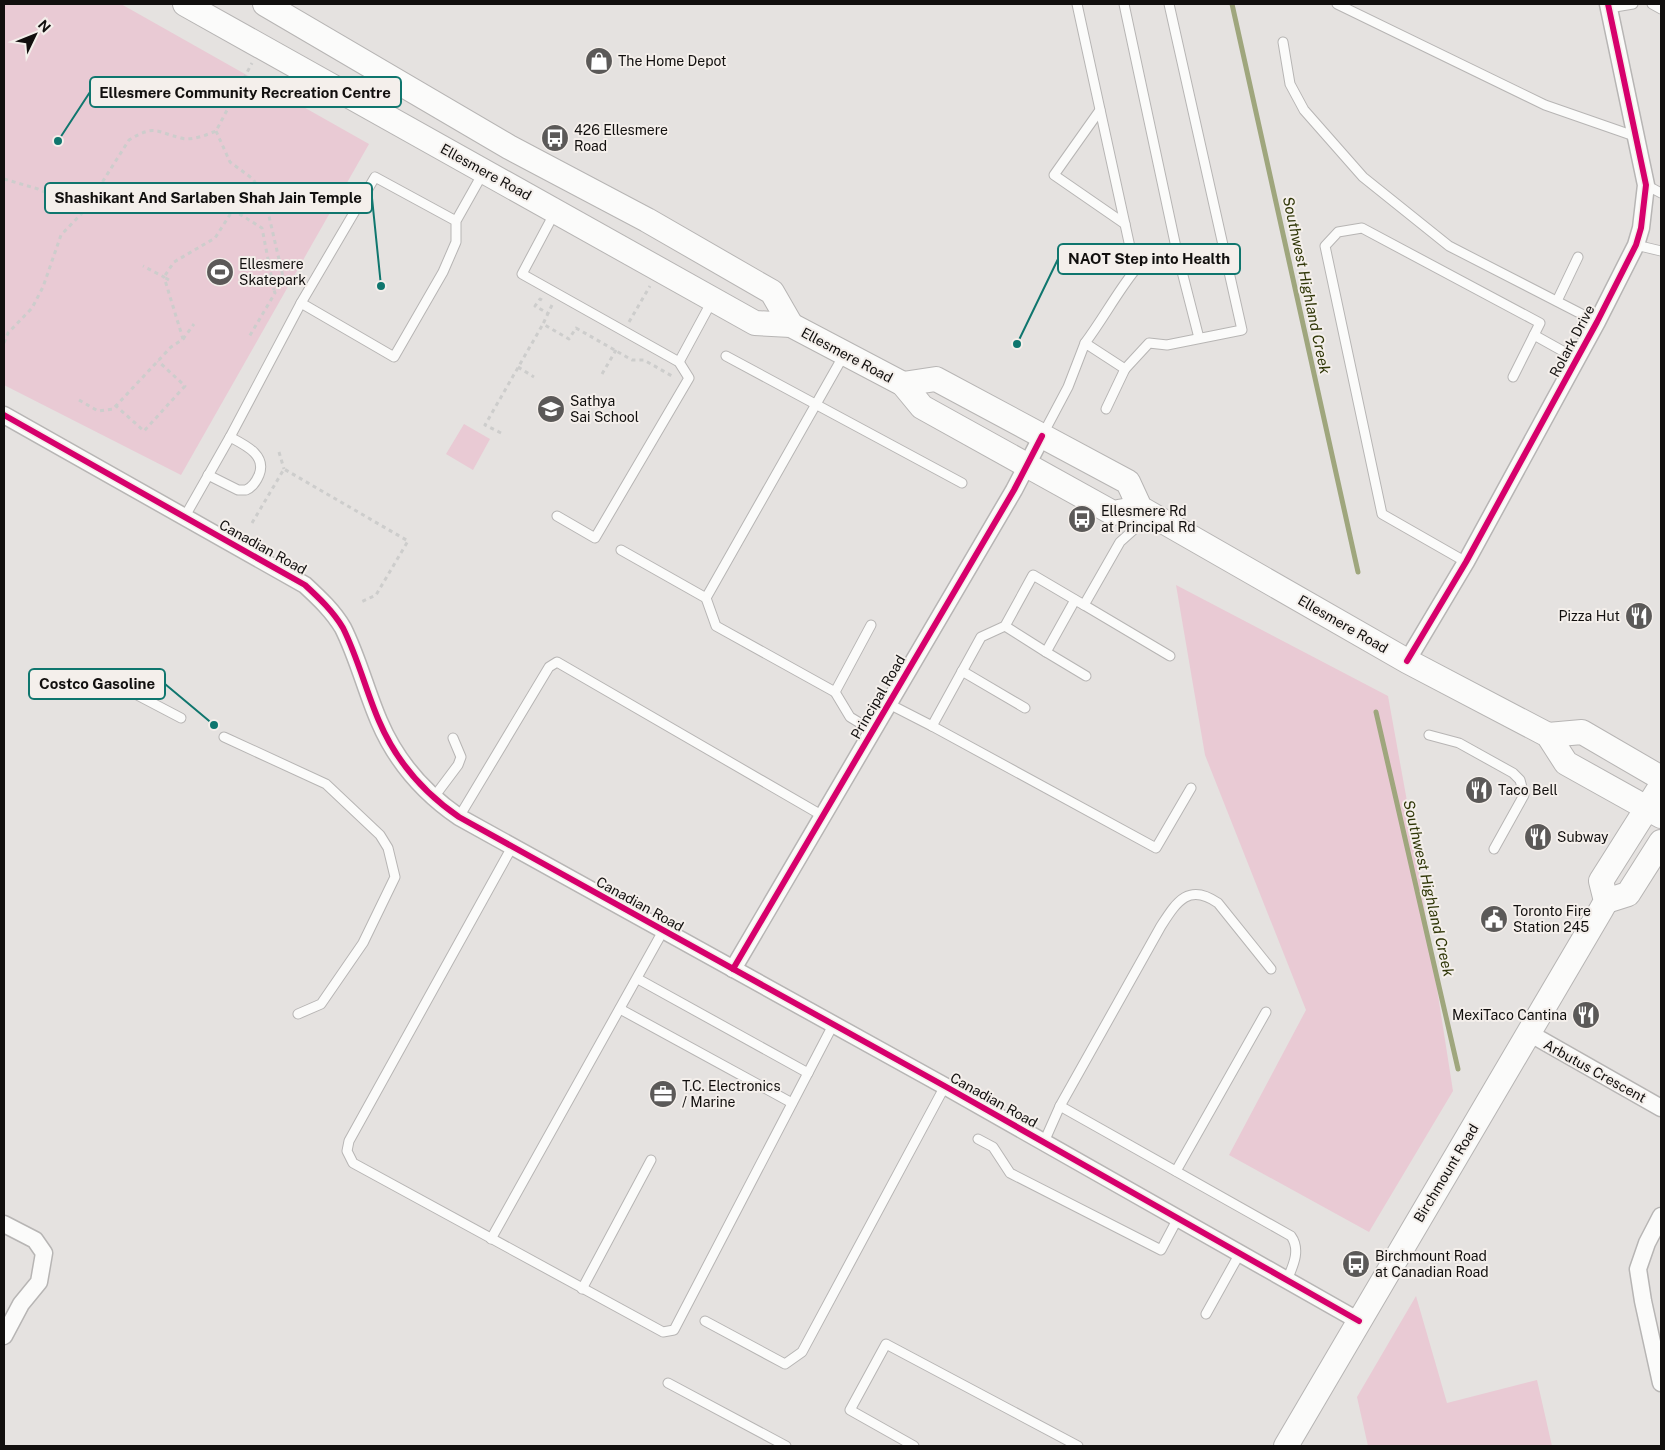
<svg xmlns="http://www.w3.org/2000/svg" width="1665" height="1450" font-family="'Public Sans',sans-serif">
  <rect width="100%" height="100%" fill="#e5e2e0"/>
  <g fill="#e9cad4">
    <path d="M 4,4 L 121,4 L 369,144 L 181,475 L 4,385 Z"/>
    <path d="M 464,424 L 490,439 L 473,470 L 446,454 Z"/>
    <path d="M 1176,585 L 1388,696 L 1412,829 L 1453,1091 L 1369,1232 L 1229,1155 L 1306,1010 L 1205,755 Z"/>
    <path d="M 1416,1296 L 1447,1403 L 1537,1380 L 1552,1446 L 1368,1446 L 1357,1397 Z"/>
  </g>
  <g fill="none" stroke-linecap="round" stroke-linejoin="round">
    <g stroke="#9fa67d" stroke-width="5">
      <path d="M 1232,4 L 1358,572"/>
      <path d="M 1376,712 L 1458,1069"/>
    </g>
    <g stroke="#b7b5b4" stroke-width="11">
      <g id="lane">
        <path d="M 1077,4 L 1135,270 C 1116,294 1103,319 1085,343"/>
        <path d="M 1124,4 L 1177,252 L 1199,338"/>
        <path d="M 1337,4 L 1545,105 L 1637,137"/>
        <path d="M 1652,4 L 1661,9"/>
        <path d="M 1609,8 L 1633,4"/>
        <path d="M 1283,42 L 1290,84 L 1304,110 L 1363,177 L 1449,246 L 1597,322"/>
        <path d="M 1100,110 L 1054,175 L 1125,224"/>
        <path d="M 1646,185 L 1661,193"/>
        <path d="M 555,212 L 522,274 L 679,362 L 689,378 L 595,538 L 557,516"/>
        <path d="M 456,221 L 375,177 L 301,303 L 394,357 L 443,272 L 456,242 L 456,221 L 483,173"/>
        <path d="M 1636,245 L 1661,251"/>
        <path d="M 1557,301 L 1578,257"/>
        <path d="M 1534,335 L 1577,359"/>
        <path d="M 726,356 L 962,483"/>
        <path d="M 679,362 L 712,301"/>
        <path d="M 1106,409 L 1125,369"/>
        <path d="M 1042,436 L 1068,387 L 1085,343 L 1125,369 L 1149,343 L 1167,345 L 1242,330 L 1169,4"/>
        <path d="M 208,475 L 238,490 L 246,490 C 253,487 256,482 259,475 C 267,455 245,445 230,437"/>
        <path d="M 1149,516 L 1120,542 L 1084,605 L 1033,575 L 1005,626 L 981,637 L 932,726 L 1156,848 L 1191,788"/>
        <path d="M 184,518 L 230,437 L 301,303"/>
        <path d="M 621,550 L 706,598 L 845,353"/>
        <path d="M 1466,562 L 1382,514 L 1325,246 L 1338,232 L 1362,228 L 1540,323 L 1513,377"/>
        <path d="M 706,598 L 716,626 L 835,692 L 871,625"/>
        <path d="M 1084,605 L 1170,656"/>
        <path d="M 1005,626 L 1046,652 L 1075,600"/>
        <path d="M 1046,652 L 1086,676"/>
        <path d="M 962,671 L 1025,708"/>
        <path d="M 120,686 L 181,718"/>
        <path d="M 835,692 L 850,717 L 873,731"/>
        <path d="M 889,704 L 932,726"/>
        <path d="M 1429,735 L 1459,743 L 1513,773 L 1520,780 L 1524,795 L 1494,849"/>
        <path d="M 224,737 L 326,784 L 380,835 L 388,848 L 395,877 L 363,943 L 321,1004 L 298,1014"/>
        <path d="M 434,797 L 458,765 L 461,757 L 453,738"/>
        <path d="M 459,817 L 549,667 L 557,662 L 823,816"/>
        <path d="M 512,847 L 349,1141 L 347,1151 L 353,1163 L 663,1332 L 674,1330 L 833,1025"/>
        <path d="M 638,979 L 808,1073"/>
        <path d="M 620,1009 L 792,1103"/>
        <path d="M 1060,1106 L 1161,926 C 1176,903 1188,882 1218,903 L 1271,969"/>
        <path d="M 978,1139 L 993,1147 L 1010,1173 L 1161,1250 L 1178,1218"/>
        <path d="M 1044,1142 L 1060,1106 L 1291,1236 C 1301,1250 1293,1266 1287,1280"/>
        <path d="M 1176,1171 L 1266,1012"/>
        <path d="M 491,1239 L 663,931"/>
        <path d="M 582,1289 L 651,1160"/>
        <path d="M 1206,1314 L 1240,1253"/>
        <path d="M 705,1321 L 785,1364 L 802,1352 L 945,1086"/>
        <path d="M 668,1383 L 786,1446"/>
        <path d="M 914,1446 L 850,1410 L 886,1344 L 1078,1446"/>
      </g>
    </g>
    <g stroke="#b7b5b4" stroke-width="19">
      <g id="street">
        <path d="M 4,415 L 305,585 C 319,598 333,611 343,628 C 358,658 366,691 379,721 C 396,761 424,793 459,817 L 950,1089 L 1359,1321"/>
        <path d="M 1407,661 L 1466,562 L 1597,322 L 1636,245 L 1641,228 L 1646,185 L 1608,4"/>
        <path d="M 733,969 L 1014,490 L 1042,436"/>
        <path d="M 1529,1033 L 1661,1108"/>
        <path d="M 1661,1216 L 1647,1243 L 1638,1269 L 1643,1301 L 1661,1383"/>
        <path d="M 4,1224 L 35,1240 L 44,1253 L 39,1282 L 21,1304 L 4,1336"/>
      </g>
    </g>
    <g stroke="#b7b5b4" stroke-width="26">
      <g id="secondary">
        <path d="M 185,4 L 755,323 L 791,325 L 903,384 L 922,407 L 1113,513 L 1140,508"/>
        <path d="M 265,4 L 509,147 L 647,220 L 772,292 L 791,325"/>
        <path d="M 903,384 L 936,379 L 1128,482 L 1140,508 L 1407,661 L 1548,735 L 1566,763 L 1661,816"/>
        <path d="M 1548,735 L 1582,732 L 1661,778"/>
        <path d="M 1606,901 L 1628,894 L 1661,842"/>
        <path d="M 1286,1446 L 1601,910 L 1606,901 L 1601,881 L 1661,786"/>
      </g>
    </g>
    <g stroke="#cdcdcc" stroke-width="3" stroke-dasharray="4 4" stroke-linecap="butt">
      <path d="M 216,131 L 230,162 L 253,179 L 265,199 L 284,281 L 274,290 L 275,293 L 249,337"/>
      <path d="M 4,179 L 38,189 L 84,211"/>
      <path d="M 169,280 L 164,277 L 174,262 L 215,238 L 233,210 L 262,228 L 274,290"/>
      <path d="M 542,300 L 540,299 L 535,306 L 549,314"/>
      <path d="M 552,305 L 543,324 L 569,339 L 576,328 L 632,360 L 644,360 L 672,376"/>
      <path d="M 629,322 L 650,286"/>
      <path d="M 183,339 L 194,324"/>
      <path d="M 4,343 L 8,333 L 32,308 L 43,287 L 61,235 L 84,211 L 129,140 C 155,124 156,132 181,138 C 192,141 206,135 216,131 L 252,63"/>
      <path d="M 518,367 L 534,377"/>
      <path d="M 602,374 L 616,350"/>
      <path d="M 79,400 L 98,411 L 113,409 L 171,347 L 183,339 L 164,277 L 143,266"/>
      <path d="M 115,405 L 144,431 L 185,386 L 158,361"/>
      <path d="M 501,433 L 485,425 L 543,324"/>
      <path d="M 279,452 L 284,469"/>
      <path d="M 252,523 L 284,469 L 408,541 L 376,595 L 359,603"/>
    </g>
    <use href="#lane" stroke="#fbfbfa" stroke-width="9"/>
    <use href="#street" stroke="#fbfbfa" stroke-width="16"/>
    <use href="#secondary" stroke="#fbfbfa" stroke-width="24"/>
    <g stroke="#f4efeb" stroke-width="9">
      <g id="cycleway">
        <path d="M 4,415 L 305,585 C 319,598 333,611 343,628 C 358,658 366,691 379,721 C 396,761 424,793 459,817 L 950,1089 L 1359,1321"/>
        <path d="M 1407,661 L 1466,562 L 1597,322 L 1636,245 L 1641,228 L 1646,185 L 1608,4"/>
        <path d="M 733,969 L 1014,490 L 1042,436"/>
      </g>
    </g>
    <use href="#cycleway" stroke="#d6006c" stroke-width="6"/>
  </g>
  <defs>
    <g id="shop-disc" transform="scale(1.4375)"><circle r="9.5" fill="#5b5958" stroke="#f4efeb"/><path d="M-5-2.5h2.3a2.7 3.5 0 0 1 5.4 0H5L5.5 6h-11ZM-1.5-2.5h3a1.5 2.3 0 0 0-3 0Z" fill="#fff"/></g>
    <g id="bus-disc" transform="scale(1.4375)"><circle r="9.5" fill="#5b5958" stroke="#f4efeb"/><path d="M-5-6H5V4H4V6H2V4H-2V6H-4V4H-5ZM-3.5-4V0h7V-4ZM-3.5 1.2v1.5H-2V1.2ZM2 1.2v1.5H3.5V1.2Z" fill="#fff"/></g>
    <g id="stadium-disc" transform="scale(1.4375)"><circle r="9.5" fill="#5b5958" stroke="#f4efeb"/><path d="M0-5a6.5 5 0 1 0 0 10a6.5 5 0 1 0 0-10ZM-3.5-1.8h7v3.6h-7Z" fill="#fff"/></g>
    <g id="school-disc" transform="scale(1.4375)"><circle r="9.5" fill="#5b5958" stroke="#f4efeb"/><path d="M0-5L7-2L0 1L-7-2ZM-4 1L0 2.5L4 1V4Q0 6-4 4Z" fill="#fff"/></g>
    <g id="restaurant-disc" transform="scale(1.4375)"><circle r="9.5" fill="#5b5958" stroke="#f4efeb"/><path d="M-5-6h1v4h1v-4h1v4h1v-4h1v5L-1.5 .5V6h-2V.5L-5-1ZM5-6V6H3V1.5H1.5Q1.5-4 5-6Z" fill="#fff"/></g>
    <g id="civic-disc" transform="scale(1.4375)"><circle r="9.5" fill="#5b5958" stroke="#f4efeb"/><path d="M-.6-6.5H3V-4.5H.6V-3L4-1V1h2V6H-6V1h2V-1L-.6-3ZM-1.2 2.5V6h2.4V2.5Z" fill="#fff"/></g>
    <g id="office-disc" transform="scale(1.4375)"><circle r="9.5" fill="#5b5958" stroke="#f4efeb"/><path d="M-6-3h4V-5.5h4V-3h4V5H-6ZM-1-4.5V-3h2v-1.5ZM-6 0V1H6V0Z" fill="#fff"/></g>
  </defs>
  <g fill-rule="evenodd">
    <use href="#shop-disc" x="599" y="61"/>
    <use href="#bus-disc" x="555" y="138"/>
    <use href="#stadium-disc" x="220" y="272"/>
    <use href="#school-disc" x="551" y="409"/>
    <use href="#bus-disc" x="1082" y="519"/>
    <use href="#restaurant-disc" x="1639" y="616"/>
    <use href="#restaurant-disc" x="1479" y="790"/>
    <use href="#restaurant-disc" x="1538" y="837"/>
    <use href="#civic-disc" x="1494" y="919"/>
    <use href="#restaurant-disc" x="1586" y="1015"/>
    <use href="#office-disc" x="663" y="1094"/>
    <use href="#bus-disc" x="1356" y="1264"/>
  </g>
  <g text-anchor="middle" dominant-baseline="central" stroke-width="4" stroke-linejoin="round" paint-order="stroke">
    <g font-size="14" fill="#110f0e" stroke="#f4efeb" text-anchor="start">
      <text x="618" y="61">The Home Depot</text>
      <text x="574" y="130">426 Ellesmere<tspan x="574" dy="16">Road</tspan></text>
      <text x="239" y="264">Ellesmere<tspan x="239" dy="16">Skatepark</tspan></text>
      <text x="570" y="401">Sathya<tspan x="570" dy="16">Sai School</tspan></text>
      <text x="1101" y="511">Ellesmere Rd<tspan x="1101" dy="16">at Principal Rd</tspan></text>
      <text x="1620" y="616" text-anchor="end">Pizza Hut</text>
      <text x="1498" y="790">Taco Bell</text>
      <text x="1557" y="837">Subway</text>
      <text x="1513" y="911">Toronto Fire<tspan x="1513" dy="16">Station 245</tspan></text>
      <text x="1567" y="1015" text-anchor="end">MexiTaco Cantina</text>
      <text x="682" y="1086">T.C. Electronics<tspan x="682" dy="16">/ Marine</tspan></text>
      <text x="1375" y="1256">Birchmount Road<tspan x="1375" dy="16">at Canadian Road</tspan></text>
    </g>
    <g font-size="14" fill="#110f0e" stroke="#f4efeb">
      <text transform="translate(486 172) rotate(29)">Ellesmere Road</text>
      <text transform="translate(1572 341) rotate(-62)">Rolark Drive</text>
      <text transform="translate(847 355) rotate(28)">Ellesmere Road</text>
      <text transform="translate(263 547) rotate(29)">Canadian Road</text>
      <text transform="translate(1343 624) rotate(30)">Ellesmere Road</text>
      <text transform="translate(878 697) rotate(-60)">Principal Road</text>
      <text transform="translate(640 904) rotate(29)">Canadian Road</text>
      <text transform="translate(1595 1071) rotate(29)">Arbutus Crescent</text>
      <text transform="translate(994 1100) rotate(29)">Canadian Road</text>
      <text transform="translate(1446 1173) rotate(-59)">Birchmount Road</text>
    </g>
    <g font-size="15" font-style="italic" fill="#2f3607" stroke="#f4efeb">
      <text transform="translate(1307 285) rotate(78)">Southwest Highland Creek</text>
      <text transform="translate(1429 888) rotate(77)">Southwest Highland Creek</text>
    </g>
  </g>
  <path fill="none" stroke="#0f766e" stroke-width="2" d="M58 141L90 92M381 286L372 198M1017 344L1058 259M214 725L165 684"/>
  <g fill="#0f766e" stroke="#f4efeb" stroke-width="2">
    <circle cx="58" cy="141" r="5"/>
    <circle cx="381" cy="286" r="5"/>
    <circle cx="1017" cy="344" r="5"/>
    <circle cx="214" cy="725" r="5"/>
  </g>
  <g fill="#f4efeb" stroke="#0f766e" stroke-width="2">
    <rect x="90" y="77" width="311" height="30" rx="5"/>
    <rect x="45" y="183" width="327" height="30" rx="5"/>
    <rect x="1058" y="244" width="182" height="30" rx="5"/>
    <rect x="29" y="669" width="136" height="30" rx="5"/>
  </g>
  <g font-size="15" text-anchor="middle" font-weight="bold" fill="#110f0e">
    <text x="245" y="98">Ellesmere Community Recreation Centre</text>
    <text x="208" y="203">Shashikant And Sarlaben Shah Jain Temple</text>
    <text x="1149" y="264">NAOT Step into Health</text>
    <text x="97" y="689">Costco Gasoline</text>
  </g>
  <rect width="1665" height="1450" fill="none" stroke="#110f0e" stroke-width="10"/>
  <g transform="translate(35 35) rotate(47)" stroke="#f4efeb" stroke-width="4" paint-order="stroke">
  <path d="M0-4L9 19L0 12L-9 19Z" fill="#110f0e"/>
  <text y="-8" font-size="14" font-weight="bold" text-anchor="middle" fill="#110f0e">N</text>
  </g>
</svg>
